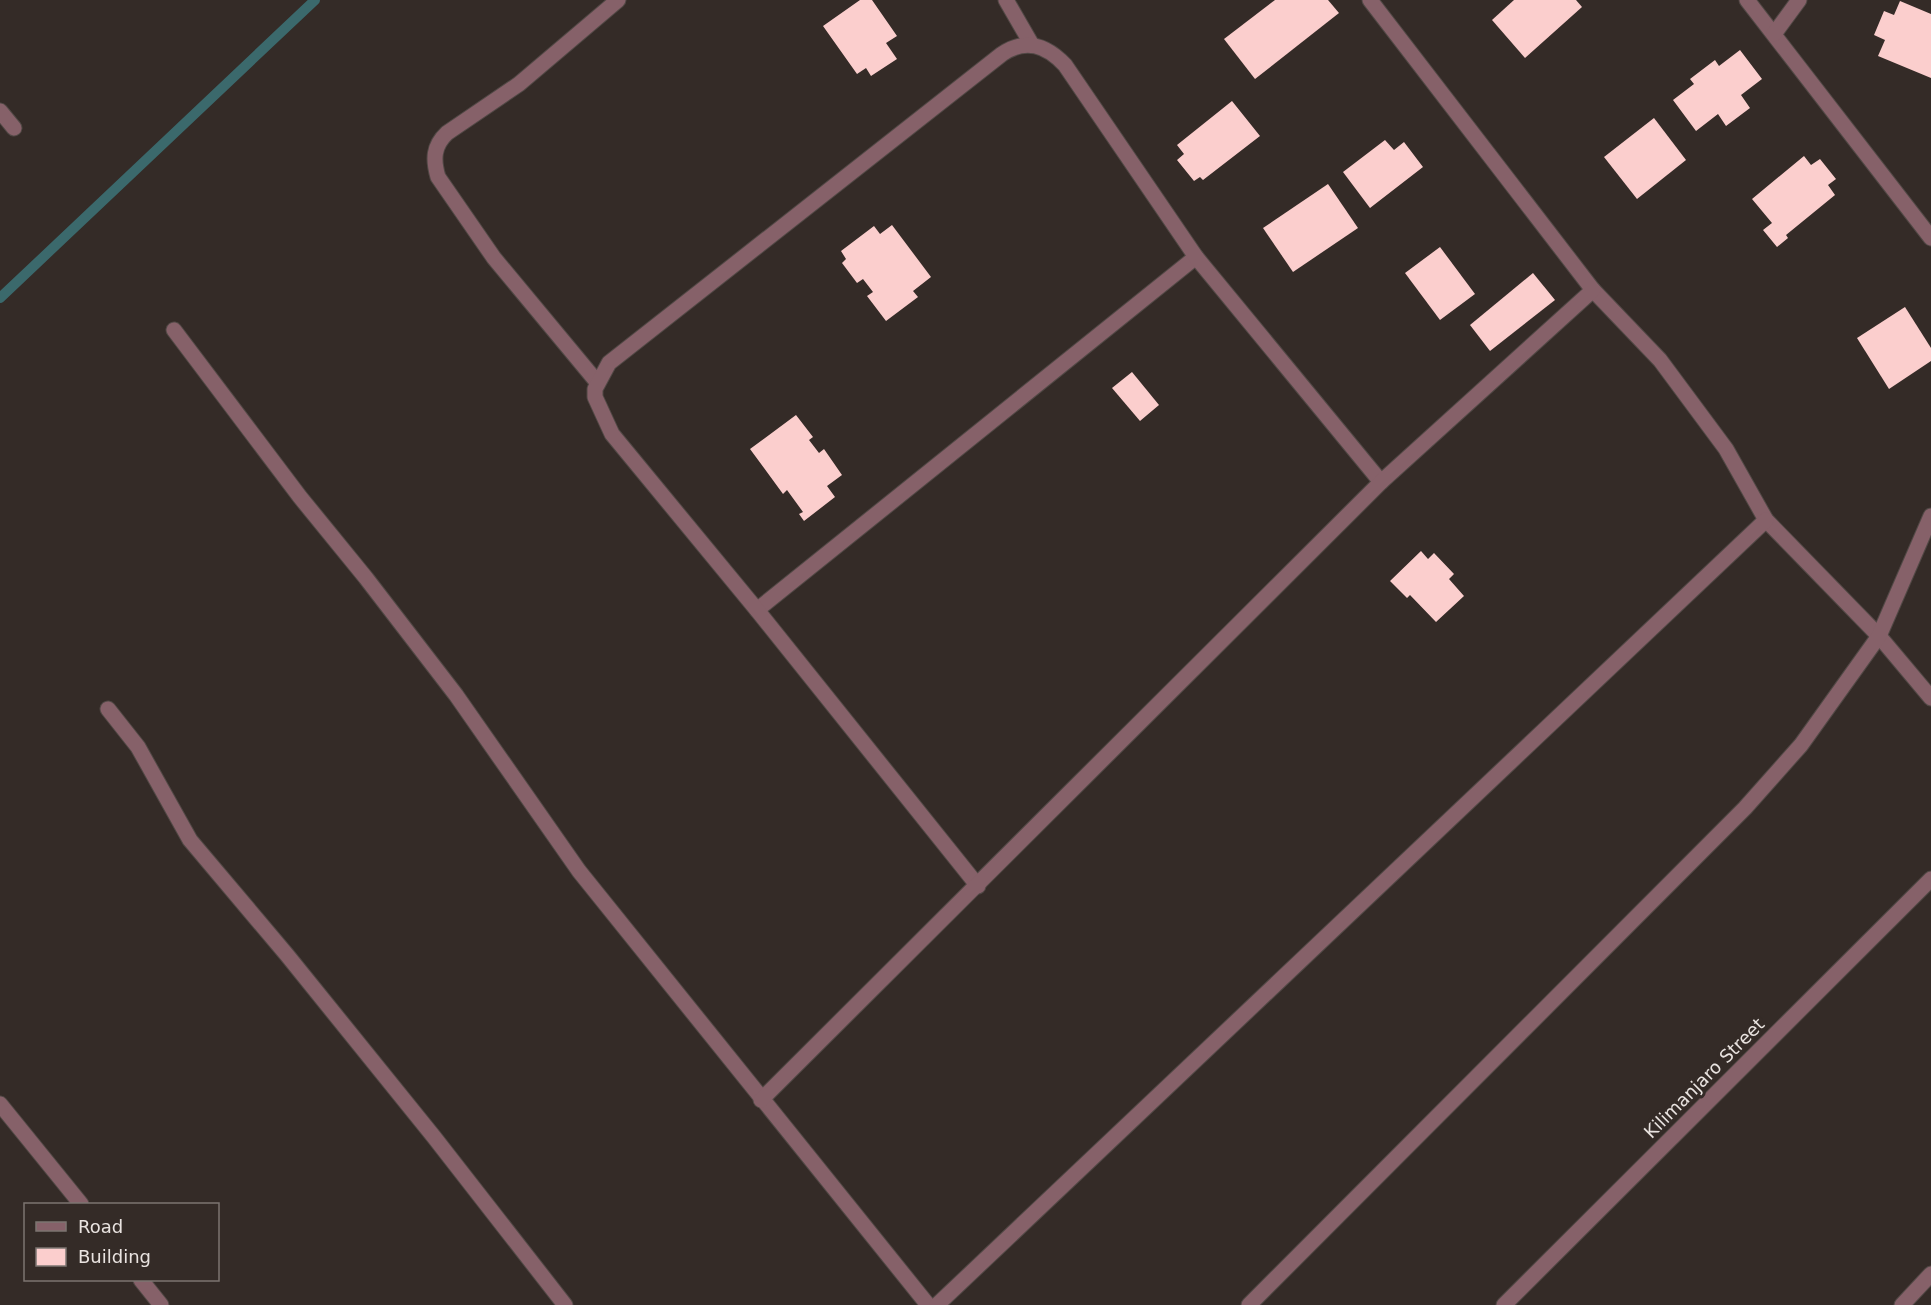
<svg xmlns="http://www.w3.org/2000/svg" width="1931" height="1305" font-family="'DejaVu Sans',sans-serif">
  <rect width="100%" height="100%" fill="#342b27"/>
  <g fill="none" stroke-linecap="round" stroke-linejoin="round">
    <path stroke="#3b696c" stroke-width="10" d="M 0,298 L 315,0"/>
  </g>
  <g fill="#fbcecd">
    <path d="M 860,0 L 872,0 L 897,36 L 886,43 L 897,59 L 871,76 L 866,68 L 857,74 L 823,26 Z"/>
    <path d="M 1275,0 L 1328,0 L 1339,13 L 1255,79 L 1224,39 Z"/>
    <path d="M 1514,0 L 1576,0 L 1582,7 L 1525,58 L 1492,20 Z"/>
    <path d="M 1900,1 L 1931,14 L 1931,78 L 1878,56 L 1885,40 L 1874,35 L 1884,11 L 1894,15 Z"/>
    <path d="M 1740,50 L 1762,79 L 1741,95 L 1750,108 L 1726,126 L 1718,114 L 1696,131 L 1673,100 L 1694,84 L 1690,79 L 1715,60 L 1719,66 Z"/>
    <path d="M 1232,101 L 1260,136 L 1203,180 L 1200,177 L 1194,181 L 1177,160 L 1184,154 L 1177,145 Z"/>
    <path d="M 1654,118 L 1686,160 L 1637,199 L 1604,157 Z"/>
    <path d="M 1385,140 L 1394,150 L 1404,142 L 1423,167 L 1370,208 L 1343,172 Z"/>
    <path d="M 1804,156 L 1811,165 L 1820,159 L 1836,179 L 1828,185 L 1835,195 L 1786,235 L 1788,238 L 1777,247 L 1763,230 L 1772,223 L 1752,199 Z"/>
    <path d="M 1328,184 L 1358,228 L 1293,272 L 1263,228 Z"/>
    <path d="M 892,225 L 931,277 L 913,291 L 918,297 L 886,321 L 867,296 L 873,292 L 863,279 L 857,283 L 842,263 L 846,259 L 841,251 L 874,226 L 880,234 Z"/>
    <path d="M 1440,247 L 1475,294 L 1440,320 L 1405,273 Z"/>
    <path d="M 1533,273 L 1555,300 L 1490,351 L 1470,325 Z"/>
    <path d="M 1905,307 L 1931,348 L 1931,361 L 1889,389 L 1857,338 Z"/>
    <path d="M 1132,372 L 1159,405 L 1140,421 L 1112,388 Z"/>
    <path d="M 796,415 L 813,437 L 809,440 L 819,453 L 824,449 L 842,475 L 827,486 L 835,497 L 804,521 L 799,514 L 803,512 L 787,490 L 783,494 L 750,449 Z"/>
    <path d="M 1421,551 L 1428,559 L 1434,553 L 1454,574 L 1449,579 L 1464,596 L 1436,622 L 1410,595 L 1407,598 L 1390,581 Z"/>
  </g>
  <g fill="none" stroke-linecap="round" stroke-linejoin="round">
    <g stroke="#514845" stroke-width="17">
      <g id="minor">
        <path d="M 1006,0 L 1032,45"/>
        <path d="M 1747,0 L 1931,238"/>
        <path d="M 1774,34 L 1799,0"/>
        <path d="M 0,111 L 14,128"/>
        <path d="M 1593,290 L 1660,360 L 1726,449 L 1766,520 L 1879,636 L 1931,698"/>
        <path d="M 174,330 L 300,497 L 366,578 L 456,695 L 579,871 L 928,1305"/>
        <path d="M 597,382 L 494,258 L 438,177 C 433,160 433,146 447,133 L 519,84 L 618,0"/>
        <path d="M 757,610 L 1196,257"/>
        <path d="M 108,709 L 138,747 L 190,840 L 287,955 L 434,1137 L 565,1305"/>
        <path d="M 978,886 L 757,610 L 612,434 L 595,397 L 595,389 L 609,363 L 1002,54 C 1026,38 1046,45 1065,65 L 1196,257 L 1381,482"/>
        <path d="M 761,1100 L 1381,482 L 1593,290 L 1370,0"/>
        <path d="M 0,1104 L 81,1204"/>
        <path d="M 141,1280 L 161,1305"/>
        <path d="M 937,1305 L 1766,520"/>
        <path d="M 1249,1305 L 1745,808 L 1801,745 L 1879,636 L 1931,516"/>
        <path d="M 1504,1305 L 1931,879"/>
        <path d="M 1902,1305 L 1931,1274"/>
      </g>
    </g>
    <use href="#minor" stroke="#866169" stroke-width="15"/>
  </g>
  <g text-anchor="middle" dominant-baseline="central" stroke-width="6" stroke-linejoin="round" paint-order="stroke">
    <g font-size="18" fill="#e9e3e0" stroke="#342b27">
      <text transform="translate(1704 1078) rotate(-45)">Kilimanjaro Street</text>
    </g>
  </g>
  <rect x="24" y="1203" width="195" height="78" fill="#342b27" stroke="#7c7571" stroke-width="1.5"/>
  <rect x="36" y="1222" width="30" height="9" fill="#866169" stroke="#7c7571" stroke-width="1.5"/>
  <text x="78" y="1233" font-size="18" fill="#e9e3e0">Road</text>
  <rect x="36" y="1248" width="30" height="18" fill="#fbcecd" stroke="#7c7571" stroke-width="1.5"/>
  <text x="78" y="1263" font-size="18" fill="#e9e3e0">Building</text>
</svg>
